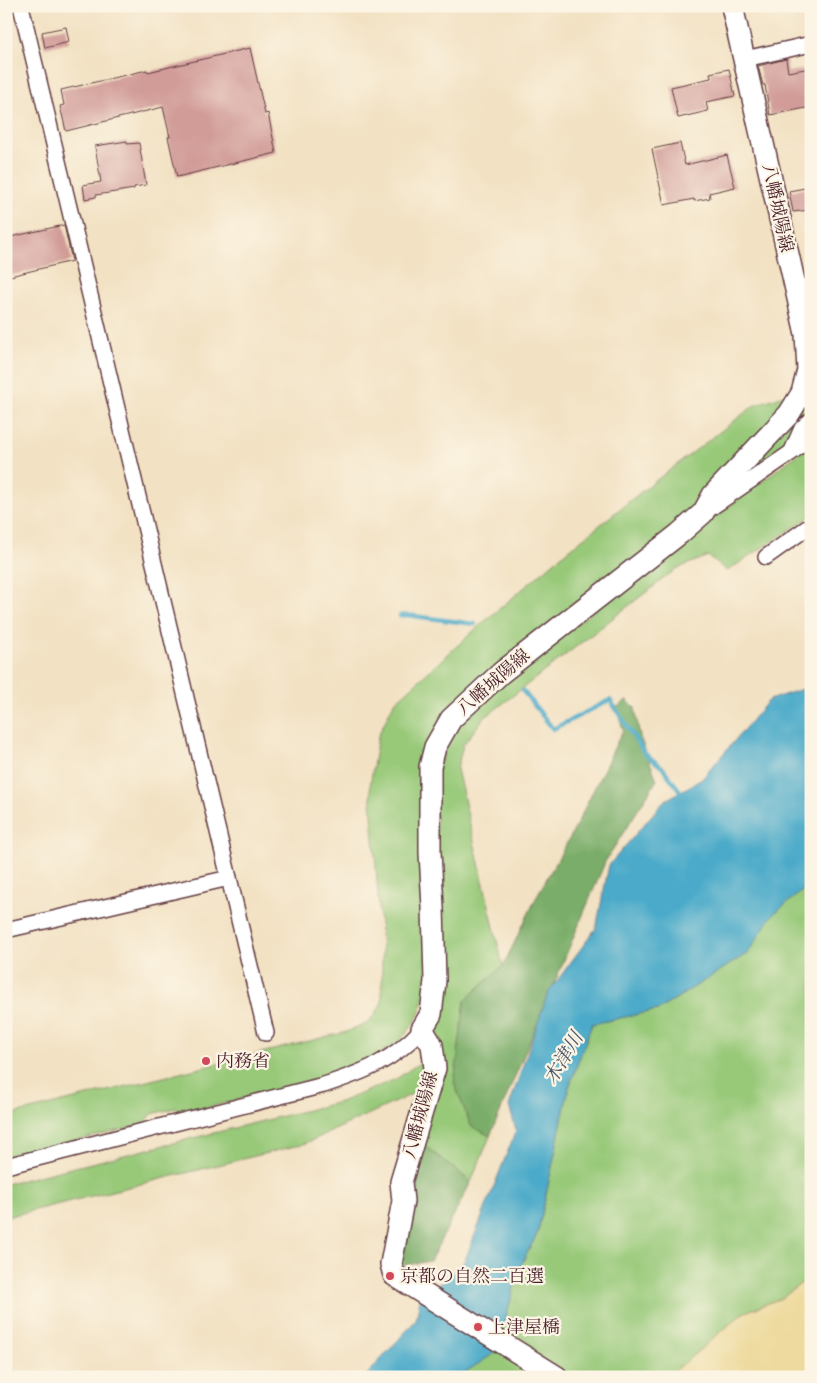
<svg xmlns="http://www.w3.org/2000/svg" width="817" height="1383" font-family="'IM FELL Great Primer','Noto Serif JP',serif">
  <rect width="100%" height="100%" fill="#fcf5e5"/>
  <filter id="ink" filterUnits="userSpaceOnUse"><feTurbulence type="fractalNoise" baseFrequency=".02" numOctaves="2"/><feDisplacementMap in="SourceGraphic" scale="10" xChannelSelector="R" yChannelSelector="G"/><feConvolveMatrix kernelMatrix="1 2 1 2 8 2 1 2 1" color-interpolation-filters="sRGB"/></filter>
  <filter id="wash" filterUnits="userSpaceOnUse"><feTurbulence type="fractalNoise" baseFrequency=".0096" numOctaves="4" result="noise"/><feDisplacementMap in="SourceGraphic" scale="20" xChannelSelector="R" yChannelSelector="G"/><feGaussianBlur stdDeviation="1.12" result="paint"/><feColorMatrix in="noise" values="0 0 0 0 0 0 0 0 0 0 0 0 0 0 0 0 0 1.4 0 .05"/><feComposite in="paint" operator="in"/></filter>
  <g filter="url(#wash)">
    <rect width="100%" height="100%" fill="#f2e1c2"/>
    <g fill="#98c979" stroke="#717452">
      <path d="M 811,387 L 811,428 L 727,490 Z"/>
      <path d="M 798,390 L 674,531 L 500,668 L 428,754 L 428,985 C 424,1001 420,1017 409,1030 C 381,1067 311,1081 268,1092 C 241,1099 214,1106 187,1113 L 176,1108 L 152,1114 L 143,1125 L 6,1157 L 6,1116 L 346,1032 L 368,1023 L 382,1004 L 382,950 L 370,786 L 378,736 L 394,703 L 479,626 L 565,553 L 641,492 L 755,405 Z"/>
      <path d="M 811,444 L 811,516 L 727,571 L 708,556 L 676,569 L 483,719 L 463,745 L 457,769 L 503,966 L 465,1000 L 471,1125 L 490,1136 L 471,1182 L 420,1142 L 439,1061 L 436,1028 L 441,983 L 435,778 L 452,729 L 506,679 L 686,539 Z"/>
      <path d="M 811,884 L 811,1276 L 782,1298 L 743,1313 L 668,1377 L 458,1377 L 496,1352 L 520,1267 L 538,1232 L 569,1087 L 592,1024 L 658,1010 L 748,953 L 772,915 Z"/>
      <path d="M 424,1060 L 428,1066 L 419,1091 L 304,1144 L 6,1217 L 6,1184 L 340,1102 L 396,1079 Z"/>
    </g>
    <g fill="#7aad69" stroke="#62664a">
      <path d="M 627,700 L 635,708 L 640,737 L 657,780 L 606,860 L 490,1136 L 471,1126 L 454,1083 L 465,1000 L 503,966 L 539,892 L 572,834 L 623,730 L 616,708 Z"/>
      <path d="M 420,1142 L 471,1182 L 430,1261 L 399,1266 L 408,1200 Z"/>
    </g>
    <path fill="#eeda9e" stroke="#9c7c64" d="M 811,1276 L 811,1377 L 668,1377 L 743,1313 L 782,1298 Z"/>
    <path fill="#4baac9" stroke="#4a647a" d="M 811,686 L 811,884 L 772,915 L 748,953 L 658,1010 L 592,1024 L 569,1087 L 538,1232 L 520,1267 L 496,1352 L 458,1377 L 365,1377 L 416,1320 L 420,1298 L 450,1276 L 465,1260 L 516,1130 L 509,1106 L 548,993 L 596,928 L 609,865 L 664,801 L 702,779 L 769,700 Z"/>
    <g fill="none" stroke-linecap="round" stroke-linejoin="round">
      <g stroke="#4baac9" stroke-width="4.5">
        <path d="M 400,616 L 406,615 L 475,624"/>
        <path d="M 523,691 L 553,729 L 610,700 L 645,754 L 662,767 L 680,791"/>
      </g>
    </g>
    <g id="blocks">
      <g fill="#d19b98">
        <path d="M 66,27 L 69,42 L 45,48 L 42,32 Z"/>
        <path d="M 250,48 L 265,114 L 268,113 L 276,153 L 177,177 L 168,137 L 170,137 L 163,107 L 66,131 L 60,106 L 64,105 L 61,90 L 147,70 L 148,72 Z"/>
        <path d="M 786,59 L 788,72 L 811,68 L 811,107 L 770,115 L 765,85 L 763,85 L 758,66 Z"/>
        <path d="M 729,69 L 735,96 L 706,102 L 708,111 L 678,118 L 671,87 L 711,78 L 710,73 Z"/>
        <path d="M 127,141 L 127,144 L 139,143 L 146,185 L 134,187 L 134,189 L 96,195 L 96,197 L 85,199 L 83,185 L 101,182 L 95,146 Z"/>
        <path d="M 680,143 L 685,165 L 727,155 L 735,187 L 709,193 L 710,198 L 694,201 L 694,199 L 664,205 L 652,149 Z"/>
        <path d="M 805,188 L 809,210 L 793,212 L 789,191 Z"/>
        <path d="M 64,225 L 72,261 L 6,277 L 6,238 Z"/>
      </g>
    </g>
  </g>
  <g filter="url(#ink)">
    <use href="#blocks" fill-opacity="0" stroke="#633c42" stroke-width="1"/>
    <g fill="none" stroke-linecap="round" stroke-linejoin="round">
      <g stroke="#633c42" stroke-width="18">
        <g id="minor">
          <path d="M 21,6 L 266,1033"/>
          <path d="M 745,59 L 811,44"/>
          <path d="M 792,451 L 802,428 L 811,420"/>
          <path d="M 709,509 L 792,452 L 811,437"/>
          <path d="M 766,557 L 811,525"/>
          <path d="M 6,930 L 229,878"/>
          <path d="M 6,1166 L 324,1085 C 364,1072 393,1061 422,1029"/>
        </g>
      </g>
      <g stroke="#633c42" stroke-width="24">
        <path id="secondary" d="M 557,1377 L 394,1275 L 391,1264 L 403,1201 L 401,1182 L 435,1068 L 432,1045 L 422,1029 L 431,1014 L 435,981 L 433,907 L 430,852 L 430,767 L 435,747 L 451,719 L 501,673 L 679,534 L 703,513 L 713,495 L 789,414 L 802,393 L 808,370 L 806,334 L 732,6"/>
      </g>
      <use href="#minor" stroke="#fff" stroke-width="15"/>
      <use href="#secondary" stroke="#fff" stroke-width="21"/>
    </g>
  </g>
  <g fill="#d1495b" stroke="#fcf5e5" stroke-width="2">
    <circle cx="206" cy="1061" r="5"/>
    <circle cx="390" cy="1276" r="5"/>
    <circle cx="478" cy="1327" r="5"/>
  </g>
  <g text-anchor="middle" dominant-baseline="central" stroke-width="4.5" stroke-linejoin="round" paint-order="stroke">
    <g font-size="18" fill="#4a1f2b" stroke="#fcf5e5">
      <text transform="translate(778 208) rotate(78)">八幡城陽線</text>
      <text transform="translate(493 682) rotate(-41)">八幡城陽線</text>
      <text transform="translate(420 1115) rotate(-75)">八幡城陽線</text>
    </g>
    <g font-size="18" fill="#4a1f2b" stroke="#fcf5e5" text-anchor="start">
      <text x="216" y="1061">内務省</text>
      <text x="400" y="1276">京都の自然二百選</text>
      <text x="488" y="1327">上津屋橋</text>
    </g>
    <g font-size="19" font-style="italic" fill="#4a576a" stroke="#fcf5e5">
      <text transform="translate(563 1058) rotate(-59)">木津川</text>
    </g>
  </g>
  <rect width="817" height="1383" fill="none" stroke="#fcf5e5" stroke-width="25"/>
</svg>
